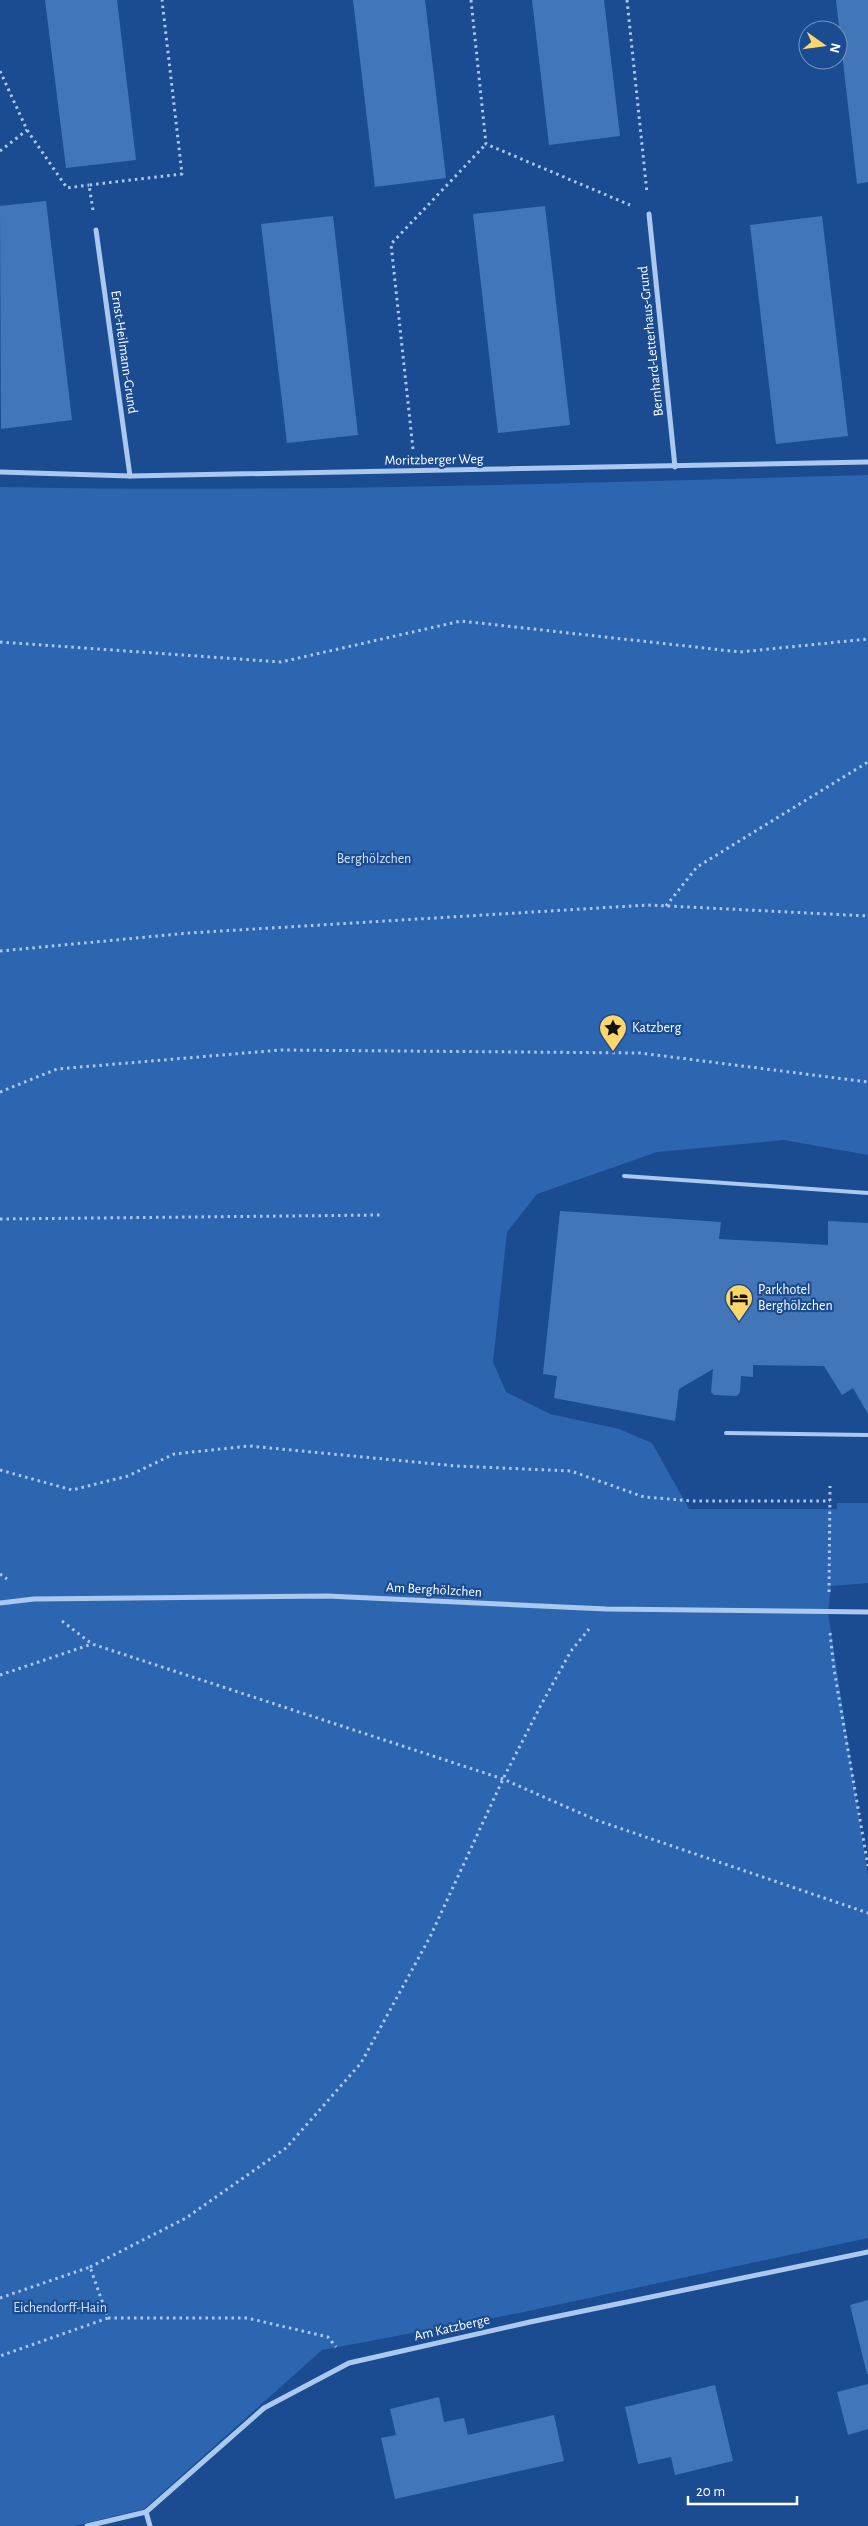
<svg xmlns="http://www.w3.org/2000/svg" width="868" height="2526" font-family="'Alegreya Sans',sans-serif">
  <rect width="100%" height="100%" fill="#1b4c92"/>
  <path fill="#2d66b0" d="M 868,475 L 868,1155 L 784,1140 L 657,1152 L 537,1194 L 507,1232 L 493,1362 L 506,1392 L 550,1414 L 619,1429 L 652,1443 L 689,1509 L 837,1509 L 837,1503 L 868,1503 L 868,1583 L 831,1586 L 828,1612 L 868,1875 L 868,2238 L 519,2313 L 322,2350 L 144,2509 L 74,2526 L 0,2526 L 0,487 C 289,493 579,483 868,475 Z"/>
  <g fill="#4376b9">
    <path d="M 45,0 L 117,0 L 136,160 L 66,168 Z"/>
    <path d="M 353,0 L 425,0 L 446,178 L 375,187 Z"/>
    <path d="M 532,0 L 604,0 L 620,136 L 549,145 Z"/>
    <path d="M 836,0 L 868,0 L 868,182 L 857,184 Z"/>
    <path d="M 46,201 L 72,420 L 1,429 L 0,206 Z"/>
    <path d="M 545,206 L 570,425 L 498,433 L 473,214 Z"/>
    <path d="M 333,216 L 358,435 L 287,443 L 261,224 Z"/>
    <path d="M 822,216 L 848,436 L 776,444 L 750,225 Z"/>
    <path d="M 560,1211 L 721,1222 L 719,1239 L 828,1245 L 828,1221 L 868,1223 L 868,1414 L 853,1388 L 842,1395 L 824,1366 L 753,1365 L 753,1377 L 741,1376 L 740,1392 L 737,1396 L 714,1395 L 711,1392 L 713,1369 L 679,1389 L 675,1421 L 554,1398 L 557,1376 L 543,1374 Z"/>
    <path d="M 868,2300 L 868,2374 L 867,2374 L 850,2305 Z"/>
    <path d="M 868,2384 L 868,2429 L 848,2435 L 837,2392 Z"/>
    <path d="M 715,2385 L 733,2461 L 675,2475 L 671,2457 L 638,2464 L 625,2407 Z"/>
    <path d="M 439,2397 L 444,2422 L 464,2418 L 468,2435 L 554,2415 L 564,2461 L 395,2499 L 381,2438 L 396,2435 L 390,2409 Z"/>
  </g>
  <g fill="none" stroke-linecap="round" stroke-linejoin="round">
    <g stroke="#abc8ef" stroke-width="3" stroke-dasharray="2.5 4" stroke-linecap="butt">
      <path d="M 471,0 L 486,144 L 630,205"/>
      <path d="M 627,0 L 647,193"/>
      <path d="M 0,71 L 27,130 L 67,188 L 89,185"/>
      <path d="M 0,151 L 27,130"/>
      <path d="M 93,210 L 89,185 L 182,174 L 162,0"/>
      <path d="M 413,449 L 391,244 L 486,144"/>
      <path d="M 0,642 L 281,662 L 461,621 L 740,652 L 868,639"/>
      <path d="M 666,906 L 697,867 L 868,762"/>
      <path d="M 0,951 L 189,933 L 648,905 L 868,916"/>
      <path d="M 0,1092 L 57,1069 L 281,1050 L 640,1053 L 868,1082"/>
      <path d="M 0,1219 L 382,1215"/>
      <path d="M 0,1470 L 72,1490 L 128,1476 L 174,1454 L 249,1446 L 456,1466 L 571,1471 L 644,1497 L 693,1501 L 830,1501"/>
      <path d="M 0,1574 L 7,1579"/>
      <path d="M 829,1592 L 830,1486"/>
      <path d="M 62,1621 L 92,1644 L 503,1779 L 596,1820 L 868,1913"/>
      <path d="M 830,1633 L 834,1669 L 868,1866"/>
      <path d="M 0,1675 L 92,1644"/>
      <path d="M 90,2267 L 186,2218 L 286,2148 L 361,2063 L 430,1937 L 503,1779 L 541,1705 L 571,1651 L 589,1629"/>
      <path d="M 0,2298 L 90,2267 L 108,2318 L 0,2356"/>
      <path d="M 108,2318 L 247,2318 L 328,2337 L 336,2347"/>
    </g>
    <g stroke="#abc8ef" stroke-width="4">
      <path d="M 624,1176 L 868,1193"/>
      <path d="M 726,1433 L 868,1435"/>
    </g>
    <g stroke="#abc8ef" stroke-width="5">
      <path d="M 649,214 L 675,467"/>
      <path d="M 96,230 L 130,476"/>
      <path d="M 0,472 L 130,476 L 868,462"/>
      <path d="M 0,1603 L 34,1599 L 327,1596 L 606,1609 L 868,1612"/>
      <path d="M 146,2512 L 150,2526"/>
      <path d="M 87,2526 L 146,2512 L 264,2408 L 349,2363 L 530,2322 L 868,2252"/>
    </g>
  </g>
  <defs>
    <g id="sight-pin" transform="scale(1.4375)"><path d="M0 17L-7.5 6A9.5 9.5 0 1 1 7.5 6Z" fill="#ffd769" stroke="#1b4c92"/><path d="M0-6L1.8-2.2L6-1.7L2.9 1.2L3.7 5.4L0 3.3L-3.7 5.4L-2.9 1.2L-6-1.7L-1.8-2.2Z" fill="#111"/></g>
    <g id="hotel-pin" transform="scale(1.4375)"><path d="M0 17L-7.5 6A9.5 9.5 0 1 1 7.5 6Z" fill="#ffd769" stroke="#1b4c92"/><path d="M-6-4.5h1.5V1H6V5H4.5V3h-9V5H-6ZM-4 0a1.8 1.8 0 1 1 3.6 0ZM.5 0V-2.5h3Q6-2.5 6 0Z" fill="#111"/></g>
  </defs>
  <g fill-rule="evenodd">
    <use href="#sight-pin" x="613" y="1028"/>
    <use href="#hotel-pin" x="739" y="1298"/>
  </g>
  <g text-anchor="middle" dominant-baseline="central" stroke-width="4.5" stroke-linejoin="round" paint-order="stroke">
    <g font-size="14" fill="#fff" stroke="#1b4c92">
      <text transform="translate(651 341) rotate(-96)">Bernhard-Letterhaus-Grund</text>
      <text transform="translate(124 352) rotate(82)">Ernst-Heilmann-Grund</text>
      <text transform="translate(434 460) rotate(-1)">Moritzberger Weg</text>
      <text transform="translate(434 1590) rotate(3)">Am Berghölzchen</text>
      <text transform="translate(452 2328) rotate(-13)">Am Katzberge</text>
    </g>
    <g font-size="14" fill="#d1e3fb" stroke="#1b4c92">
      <text x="374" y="859">Berghölzchen</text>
      <text x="60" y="2308">Eichendorff-Hain</text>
    </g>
    <g font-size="14" fill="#fff" stroke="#1b4c92" text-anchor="start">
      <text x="632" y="1028">Katzberg</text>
      <text x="758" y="1290">Parkhotel<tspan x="758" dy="16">Berghölzchen</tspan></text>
    </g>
  </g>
  <g transform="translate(823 45) rotate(104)"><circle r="24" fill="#1b4c92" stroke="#7694be"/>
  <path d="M0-4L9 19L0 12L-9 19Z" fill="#ffd769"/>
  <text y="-8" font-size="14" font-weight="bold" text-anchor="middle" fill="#ffffff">N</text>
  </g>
  <path d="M688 2496v8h109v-8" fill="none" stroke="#ffffff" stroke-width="2.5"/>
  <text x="696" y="2496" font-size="15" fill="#ffffff" stroke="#1b4c92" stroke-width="4" paint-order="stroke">20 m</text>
</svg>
